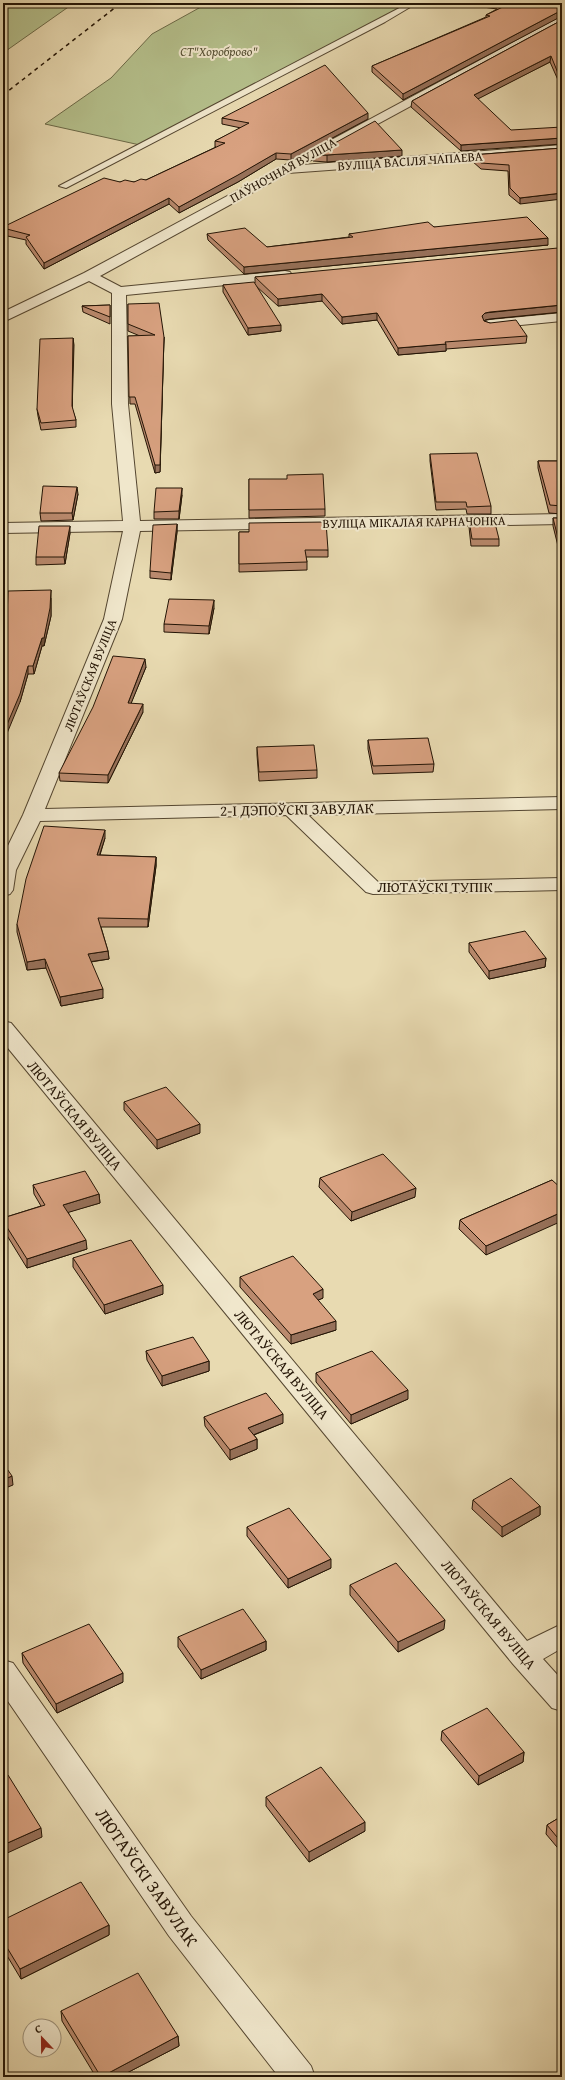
<svg xmlns="http://www.w3.org/2000/svg" width="565" height="2080" font-family="'Gentium Book Plus',serif">
  <rect width="100%" height="100%" fill="#e8dab1"/>
  <filter id="stains"><feTurbulence type="fractalNoise" baseFrequency=".005" numOctaves="4"/><feColorMatrix values="0 0 0 0 .2 0 0 0 0 .09 0 0 0 0 .02 0 0 0 .5 -.17"/></filter>
  <radialGradient id="worn" r=".72"><stop offset=".6" stop-color="#630" stop-opacity="0"/><stop offset="1" stop-color="#630" stop-opacity=".3"/></radialGradient>
  <g fill="#b5c08c" stroke="#6c6a48">
    <path d="M 3,3 L 74,3 L 3,53 Z"/>
    <path d="M 208,3 L 409,3 L 140,145 L 45,124 L 111,78 L 152,34 Z"/>
  </g>
  <g fill="none" stroke-linecap="round" stroke-linejoin="round">
    <g stroke="#544630" stroke-width="2">
      <path id="service" d="M 409,3 L 417,3 L 385,22 L 66,188 L 59,186 Z"/>
    </g>
    <g stroke="#544630" stroke-width="2">
      <g id="minor">
        <path d="M 562,16 L 562,24 L 302,165 L 562,145 L 562,153 L 288,173 L 100,276 L 121,287 L 285,271 L 290,272 L 292,275 L 290,278 L 285,279 L 126,295 L 128,404 L 140,521 L 562,514 L 562,524 L 140,531 L 122,619 L 45,809 L 562,797 L 562,809 L 308,815 L 378,882 L 562,878 L 562,890 L 373,894 L 366,892 L 286,815 L 40,821 L 16,870 L 13,890 L 10,894 L 3,896 L 3,856 L 23,815 L 104,619 L 123,531 L 3,533 L 3,523 L 123,521 L 112,404 L 112,293 L 89,281 L 3,322 L 3,312 L 84,273 Z"/>
        <path d="M 562,313 L 562,321 L 490,328 L 485,327 L 483,324 L 485,321 L 490,320 Z"/>
        <path d="M 3,1021 L 11,1023 L 527,1641 L 562,1624 L 562,1648 L 543,1659 L 562,1680 L 562,1711 L 552,1708 L 513,1664 L 3,1042 Z"/>
        <path d="M 3,1660 L 13,1663 L 191,1916 L 311,2066 L 315,2077 L 279,2077 L 169,1936 L 3,1694 Z"/>
      </g>
    </g>
    <use href="#service" fill="#f0e7cc" fill-rule="evenodd"/>
    <use href="#minor" fill="#f0e7cc" fill-rule="evenodd"/>
    <path stroke="#231405" stroke-width="1.5" stroke-dasharray="4 4" stroke-linecap="butt" d="M 3,95 L 121,3"/>
  </g>
  <g fill="#ba8a6e" stroke="#231405">
    <path d="M 455,3 L 562,3 L 403,100 L 372,72 L 372,66 L 486,17 L 486,15 L 497,9 Z"/>
    <path d="M 562,20 L 562,89 L 550,62 L 478,98 L 461,151 L 411,107 L 412,101 Z"/>
    <path d="M 222,118 L 368,119 L 291,160 L 276,159 L 238,182 L 179,213 L 169,204 L 44,269 L 26,244 L 26,240 L 3,235 L 3,227 L 120,182 L 134,182 L 146,180 L 216,147 L 215,147 L 215,141 L 241,128 L 222,124 Z"/>
    <path d="M 562,148 L 520,204 L 509,195 L 508,171 L 481,169 L 472,161 L 472,155 Z"/>
    <path d="M 313,155 L 402,156 L 327,162 L 313,161 Z"/>
    <path d="M 434,227 L 548,245 L 244,274 L 208,240 L 207,234 L 267,247 L 349,237 L 349,234 Z"/>
    <path d="M 562,252 L 562,312 L 490,319 L 485,320 L 484,321 L 527,336 L 526,343 L 446,349 L 446,351 L 398,355 L 377,320 L 342,324 L 322,301 L 278,306 L 256,286 L 281,331 L 248,335 L 223,292 L 223,285 L 255,283 L 255,277 Z"/>
    <path d="M 128,304 L 164,337 L 160,472 L 155,473 L 135,404 L 130,404 L 128,336 L 140,336 L 128,331 Z"/>
    <path d="M 110,305 L 110,324 L 83,312 L 82,306 Z"/>
    <path d="M 73,338 L 72,408 L 76,420 L 76,427 L 41,430 L 38,416 L 37,409 Z"/>
    <path d="M 430,454 L 491,506 L 491,514 L 467,514 L 466,509 L 436,510 L 430,461 Z"/>
    <path d="M 538,461 L 562,461 L 562,514 L 549,513 L 538,468 Z"/>
    <path d="M 249,479 L 325,509 L 325,516 L 249,518 Z"/>
    <path d="M 78,494 L 73,520 L 41,521 L 40,513 Z"/>
    <path d="M 182,495 L 179,519 L 154,519 L 154,512 Z"/>
    <path d="M 553,518 L 562,518 L 562,546 L 558,546 L 553,526 Z"/>
    <path d="M 469,520 L 499,539 L 499,546 L 471,546 L 469,527 Z"/>
    <path d="M 177,524 L 177,532 L 171,580 L 150,578 L 150,571 Z"/>
    <path d="M 239,532 L 249,532 L 328,550 L 328,557 L 306,557 L 307,562 L 307,570 L 239,572 Z"/>
    <path d="M 70,533 L 65,564 L 36,565 L 36,557 Z"/>
    <path d="M 51,598 L 51,616 L 44,646 L 42,646 L 34,674 L 28,674 L 20,702 L 7,619 Z"/>
    <path d="M 214,608 L 209,634 L 164,632 L 164,624 Z"/>
    <path d="M 146,667 L 131,703 L 143,712 L 108,783 L 60,781 L 59,773 Z"/>
    <path d="M 368,740 L 434,764 L 433,772 L 373,774 L 368,749 Z"/>
    <path d="M 257,747 L 317,770 L 317,778 L 259,781 L 257,755 Z"/>
    <path d="M 105,838 L 100,855 L 156,857 L 156,866 L 148,927 L 101,927 L 108,951 L 109,959 L 91,962 L 103,998 L 61,1006 L 46,968 L 27,970 L 17,932 L 17,924 Z"/>
    <path d="M 469,943 L 546,958 L 545,967 L 489,979 L 469,952 Z"/>
    <path d="M 124,1102 L 200,1133 L 157,1149 L 124,1110 Z"/>
    <path d="M 320,1178 L 415,1197 L 351,1221 L 319,1187 Z"/>
    <path d="M 552,1180 L 486,1255 L 459,1229 L 460,1220 Z"/>
    <path d="M 33,1185 L 99,1194 L 100,1203 L 68,1212 L 87,1249 L 27,1268 L 3,1229 L 3,1218 L 41,1206 L 34,1194 Z"/>
    <path d="M 73,1258 L 163,1294 L 105,1314 L 73,1267 Z"/>
    <path d="M 240,1277 L 323,1298 L 318,1300 L 336,1330 L 291,1344 L 240,1287 Z"/>
    <path d="M 146,1351 L 209,1361 L 209,1371 L 162,1386 L 147,1360 Z"/>
    <path d="M 316,1373 L 408,1399 L 351,1424 L 316,1382 Z"/>
    <path d="M 204,1417 L 283,1423 L 254,1435 L 257,1439 L 257,1449 L 230,1460 L 205,1426 Z"/>
    <path d="M 473,1500 L 540,1506 L 540,1515 L 502,1537 L 472,1509 Z"/>
    <path d="M 247,1527 L 331,1568 L 288,1588 L 247,1536 Z"/>
    <path d="M 350,1585 L 444,1629 L 398,1652 L 350,1595 Z"/>
    <path d="M 178,1637 L 266,1641 L 266,1650 L 201,1679 L 178,1647 Z"/>
    <path d="M 22,1653 L 123,1682 L 57,1713 L 23,1663 Z"/>
    <path d="M 442,1731 L 524,1752 L 523,1762 L 478,1785 L 441,1740 Z"/>
    <path d="M 266,1797 L 365,1831 L 309,1862 L 266,1806 Z"/>
    <path d="M 562,1816 L 562,1853 L 546,1834 L 547,1825 Z"/>
    <path d="M 3,1920 L 109,1925 L 109,1935 L 21,1979 L 3,1949 Z"/>
    <path d="M 61,2011 L 178,2036 L 179,2046 L 119,2077 L 96,2077 L 62,2021 Z"/>
  </g>
  <g fill="#97715a" stroke="#231405">
    <path d="M 562,10 L 562,16 L 403,100 L 403,94 Z"/>
    <path d="M 551,56 L 550,62 L 474,101 L 474,95 Z"/>
    <path d="M 368,113 L 368,119 L 291,160 L 291,154 Z"/>
    <path d="M 562,138 L 562,144 L 461,151 L 461,145 Z"/>
    <path d="M 402,150 L 402,156 L 327,162 L 327,155 Z"/>
    <path d="M 276,153 L 276,159 L 238,182 L 179,213 L 179,207 Z"/>
    <path d="M 562,193 L 562,199 L 520,204 L 520,198 Z"/>
    <path d="M 169,198 L 169,204 L 44,269 L 44,263 Z"/>
    <path d="M 548,238 L 548,245 L 244,274 L 244,267 Z"/>
    <path d="M 322,294 L 322,301 L 278,306 L 278,299 Z"/>
    <path d="M 562,305 L 562,312 L 490,319 L 485,320 L 482,323 L 482,316 L 485,313 Z"/>
    <path d="M 377,313 L 377,320 L 342,324 L 342,317 Z"/>
    <path d="M 281,325 L 281,331 L 248,335 L 248,328 Z"/>
    <path d="M 164,337 L 160,472 L 155,473 L 155,465 Z"/>
    <path d="M 73,338 L 74,345 L 72,413 L 72,406 Z"/>
    <path d="M 446,344 L 446,351 L 398,355 L 398,348 Z"/>
    <path d="M 77,487 L 78,494 L 73,520 L 72,513 Z"/>
    <path d="M 182,488 L 182,495 L 179,519 L 179,511 Z"/>
    <path d="M 177,524 L 177,532 L 171,580 L 171,573 Z"/>
    <path d="M 70,526 L 70,533 L 65,564 L 64,557 Z"/>
    <path d="M 51,590 L 51,616 L 44,646 L 44,638 Z"/>
    <path d="M 214,600 L 214,608 L 209,634 L 209,626 Z"/>
    <path d="M 42,638 L 42,646 L 34,674 L 33,666 Z"/>
    <path d="M 145,659 L 146,667 L 128,711 L 128,703 Z"/>
    <path d="M 28,666 L 28,674 L 20,702 L 3,743 L 3,734 Z"/>
    <path d="M 143,704 L 143,712 L 108,783 L 108,775 Z"/>
    <path d="M 105,830 L 105,838 L 97,863 L 97,855 Z"/>
    <path d="M 156,857 L 156,866 L 148,927 L 148,919 Z"/>
    <path d="M 108,951 L 109,959 L 88,962 L 88,954 Z"/>
    <path d="M 546,958 L 545,967 L 489,979 L 489,971 Z"/>
    <path d="M 45,959 L 46,968 L 27,970 L 27,962 Z"/>
    <path d="M 103,989 L 103,998 L 61,1006 L 60,997 Z"/>
    <path d="M 200,1124 L 200,1133 L 157,1149 L 157,1140 Z"/>
    <path d="M 416,1188 L 415,1197 L 351,1221 L 352,1212 Z"/>
    <path d="M 99,1194 L 100,1203 L 63,1214 L 63,1205 Z"/>
    <path d="M 562,1212 L 562,1221 L 486,1255 L 486,1246 Z"/>
    <path d="M 86,1240 L 87,1249 L 27,1268 L 27,1259 Z"/>
    <path d="M 163,1285 L 163,1294 L 105,1314 L 104,1305 Z"/>
    <path d="M 323,1289 L 323,1298 L 312,1303 L 313,1294 Z"/>
    <path d="M 336,1321 L 336,1330 L 291,1344 L 291,1335 Z"/>
    <path d="M 209,1361 L 209,1371 L 162,1386 L 162,1376 Z"/>
    <path d="M 408,1390 L 408,1399 L 351,1424 L 351,1415 Z"/>
    <path d="M 283,1414 L 283,1423 L 248,1437 L 248,1428 Z"/>
    <path d="M 257,1439 L 257,1449 L 230,1460 L 230,1450 Z"/>
    <path d="M 12,1476 L 13,1485 L 3,1489 L 3,1480 Z"/>
    <path d="M 540,1506 L 540,1515 L 502,1537 L 502,1527 Z"/>
    <path d="M 331,1559 L 331,1568 L 288,1588 L 288,1579 Z"/>
    <path d="M 445,1620 L 444,1629 L 398,1652 L 398,1642 Z"/>
    <path d="M 266,1641 L 266,1650 L 201,1679 L 201,1670 Z"/>
    <path d="M 123,1673 L 123,1682 L 57,1713 L 56,1704 Z"/>
    <path d="M 524,1752 L 523,1762 L 478,1785 L 479,1776 Z"/>
    <path d="M 365,1822 L 365,1831 L 309,1862 L 309,1852 Z"/>
    <path d="M 41,1828 L 42,1837 L 3,1855 L 3,1845 Z"/>
    <path d="M 109,1925 L 109,1935 L 21,1979 L 20,1969 Z"/>
    <path d="M 178,2036 L 179,2046 L 119,2077 L 101,2077 Z"/>
  </g>
  <g fill="#d8a180" stroke="#231405">
    <path d="M 492,3 L 562,3 L 562,10 L 403,94 L 372,66 L 490,16 L 486,15 L 507,5 Z"/>
    <path d="M 562,20 L 562,83 L 551,56 L 474,95 L 511,130 L 562,127 L 562,138 L 461,145 L 412,101 Z"/>
    <path d="M 325,65 L 368,113 L 291,154 L 276,153 L 238,175 L 179,207 L 169,198 L 44,263 L 26,237 L 30,235 L 3,228 L 3,227 L 104,178 L 120,182 L 125,180 L 134,182 L 141,179 L 146,180 L 225,143 L 215,141 L 249,123 L 222,118 Z"/>
    <path d="M 375,121 L 402,150 L 327,155 L 313,155 Z"/>
    <path d="M 562,148 L 562,193 L 520,198 L 510,188 L 509,165 L 481,163 L 472,155 Z"/>
    <path d="M 527,217 L 548,238 L 244,267 L 207,234 L 245,228 L 267,247 L 353,237 L 349,234 L 428,222 L 434,227 Z"/>
    <path d="M 558,248 L 562,252 L 562,305 L 490,312 L 485,313 L 482,316 L 484,321 L 490,323 L 516,320 L 527,336 L 445,342 L 446,344 L 398,348 L 377,313 L 342,317 L 322,294 L 278,299 L 255,277 Z"/>
    <path d="M 254,282 L 281,325 L 248,328 L 223,285 Z"/>
    <path d="M 159,303 L 164,337 L 160,465 L 155,465 L 135,397 L 129,397 L 128,336 L 155,335 L 128,324 L 128,304 Z"/>
    <path d="M 110,305 L 110,317 L 82,306 Z"/>
    <path d="M 73,338 L 72,406 L 76,420 L 41,423 L 37,409 L 40,339 Z"/>
    <path d="M 477,453 L 491,506 L 467,507 L 466,502 L 436,502 L 430,454 Z"/>
    <path d="M 538,461 L 562,461 L 562,506 L 550,505 Z"/>
    <path d="M 323,474 L 325,509 L 249,510 L 249,479 L 287,479 L 287,475 Z"/>
    <path d="M 43,486 L 77,487 L 72,513 L 40,513 Z"/>
    <path d="M 156,488 L 182,488 L 179,511 L 154,512 Z"/>
    <path d="M 553,518 L 562,518 L 562,538 L 558,538 Z"/>
    <path d="M 494,519 L 499,539 L 472,539 L 469,520 Z"/>
    <path d="M 326,522 L 328,550 L 305,550 L 307,562 L 239,564 L 239,532 L 249,532 L 249,523 Z"/>
    <path d="M 177,524 L 171,573 L 150,571 L 153,525 Z"/>
    <path d="M 39,526 L 70,526 L 64,557 L 36,557 Z"/>
    <path d="M 51,590 L 50,608 L 44,638 L 42,638 L 33,666 L 28,666 L 20,694 L 3,734 L 3,619 L 7,619 L 8,591 Z"/>
    <path d="M 169,599 L 214,600 L 209,626 L 164,624 Z"/>
    <path d="M 113,656 L 145,659 L 128,703 L 143,704 L 108,775 L 59,773 L 93,707 Z"/>
    <path d="M 428,738 L 434,764 L 373,766 L 368,740 Z"/>
    <path d="M 314,745 L 317,770 L 259,772 L 257,747 Z"/>
    <path d="M 44,826 L 105,830 L 97,855 L 156,857 L 148,919 L 98,918 L 108,951 L 88,954 L 103,989 L 60,997 L 45,959 L 27,962 L 17,924 L 26,879 Z"/>
    <path d="M 525,931 L 546,958 L 489,971 L 469,943 Z"/>
    <path d="M 166,1087 L 200,1124 L 157,1140 L 124,1102 Z"/>
    <path d="M 383,1154 L 416,1188 L 352,1212 L 320,1178 Z"/>
    <path d="M 85,1171 L 99,1194 L 63,1205 L 86,1240 L 27,1259 L 3,1221 L 3,1218 L 45,1205 L 33,1185 Z"/>
    <path d="M 552,1180 L 562,1189 L 562,1212 L 486,1246 L 460,1220 Z"/>
    <path d="M 131,1240 L 163,1285 L 104,1305 L 73,1258 Z"/>
    <path d="M 293,1256 L 323,1289 L 313,1294 L 336,1321 L 291,1335 L 240,1277 Z"/>
    <path d="M 193,1337 L 209,1361 L 162,1376 L 146,1351 Z"/>
    <path d="M 372,1351 L 408,1390 L 351,1415 L 316,1373 Z"/>
    <path d="M 266,1393 L 283,1414 L 248,1428 L 257,1439 L 230,1450 L 204,1417 Z"/>
    <path d="M 3,1463 L 12,1476 L 3,1480 Z"/>
    <path d="M 511,1478 L 540,1506 L 502,1527 L 473,1500 Z"/>
    <path d="M 289,1508 L 331,1559 L 288,1579 L 247,1527 Z"/>
    <path d="M 396,1563 L 445,1620 L 398,1642 L 350,1585 Z"/>
    <path d="M 243,1609 L 266,1641 L 201,1670 L 178,1637 Z"/>
    <path d="M 89,1624 L 123,1673 L 56,1704 L 22,1653 Z"/>
    <path d="M 487,1708 L 524,1752 L 479,1776 L 442,1731 Z"/>
    <path d="M 321,1767 L 365,1822 L 309,1852 L 266,1797 Z"/>
    <path d="M 8,1775 L 41,1828 L 3,1845 L 3,1777 Z"/>
    <path d="M 562,1816 L 562,1843 L 547,1825 Z"/>
    <path d="M 81,1882 L 109,1925 L 20,1969 L 3,1941 L 3,1920 Z"/>
    <path d="M 138,1973 L 178,2036 L 101,2077 L 61,2011 Z"/>
  </g>
  <g text-anchor="middle" dominant-baseline="central" stroke-width="4" stroke-linejoin="round" paint-order="stroke">
    <g font-size="13" font-style="italic" fill="#565034" stroke="#f0e7cc">
      <text x="219" y="51">СТ"Хороброво"</text>
    </g>
    <g font-size="13" fill="#231405" stroke="#f0e7cc">
      <text transform="translate(410 161) rotate(-4)">ВУЛІЦА ВАСІЛЯ ЧАПАЕВА</text>
      <text transform="translate(283 170) rotate(-29)">ПАЎНОЧНАЯ ВУЛІЦА</text>
      <text transform="translate(414 522) rotate(-1)">ВУЛІЦА МІКАЛАЯ КАРНАЧОНКА</text>
      <text transform="translate(90 675) rotate(-68)">ЛЮТАЎСКАЯ ВУЛІЦА</text>
    </g>
    <g font-size="15" fill="#231405" stroke="#f0e7cc">
      <text transform="translate(297 809) rotate(-1)">2-І ДЭПОЎСКІ ЗАВУЛАК</text>
      <text x="435" y="886">ЛЮТАЎСКІ ТУПІК</text>
      <text transform="translate(75 1115) rotate(50)">ЛЮТАЎСКАЯ ВУЛІЦА</text>
      <text transform="translate(282 1364) rotate(50)">ЛЮТАЎСКАЯ ВУЛІЦА</text>
      <text transform="translate(489 1614) rotate(50)">ЛЮТАЎСКАЯ ВУЛІЦА</text>
    </g>
    <g font-size="18" fill="#231405" stroke="#f0e7cc">
      <text transform="translate(147 1877) rotate(55)">ЛЮТАЎСКІ ЗАВУЛАК</text>
    </g>
  </g>
  <rect width="565" height="2080" fill="none" stroke="#e8dab1" stroke-width="16"/>
  <rect x="4" y="4" width="557" height="2072" fill="none" stroke="#231405" stroke-width="2"/>
  <rect x="8" y="8" width="549" height="2064" fill="none" stroke="#231405"/>
  <g transform="translate(42 2038) rotate(338)"><circle r="19" fill="#f0e7cc" stroke="#9e937c"/>
  <path d="M0-3L7 15L0 10L-7 15Z" fill="#8f2418"/>
  <text y="-6" font-size="11" font-weight="bold" text-anchor="middle" fill="#231405">С</text>
  </g>
  <rect width="100%" height="100%" filter="url(#stains)"/>
  <rect width="100%" height="100%" fill="url(#worn)"/>
</svg>
